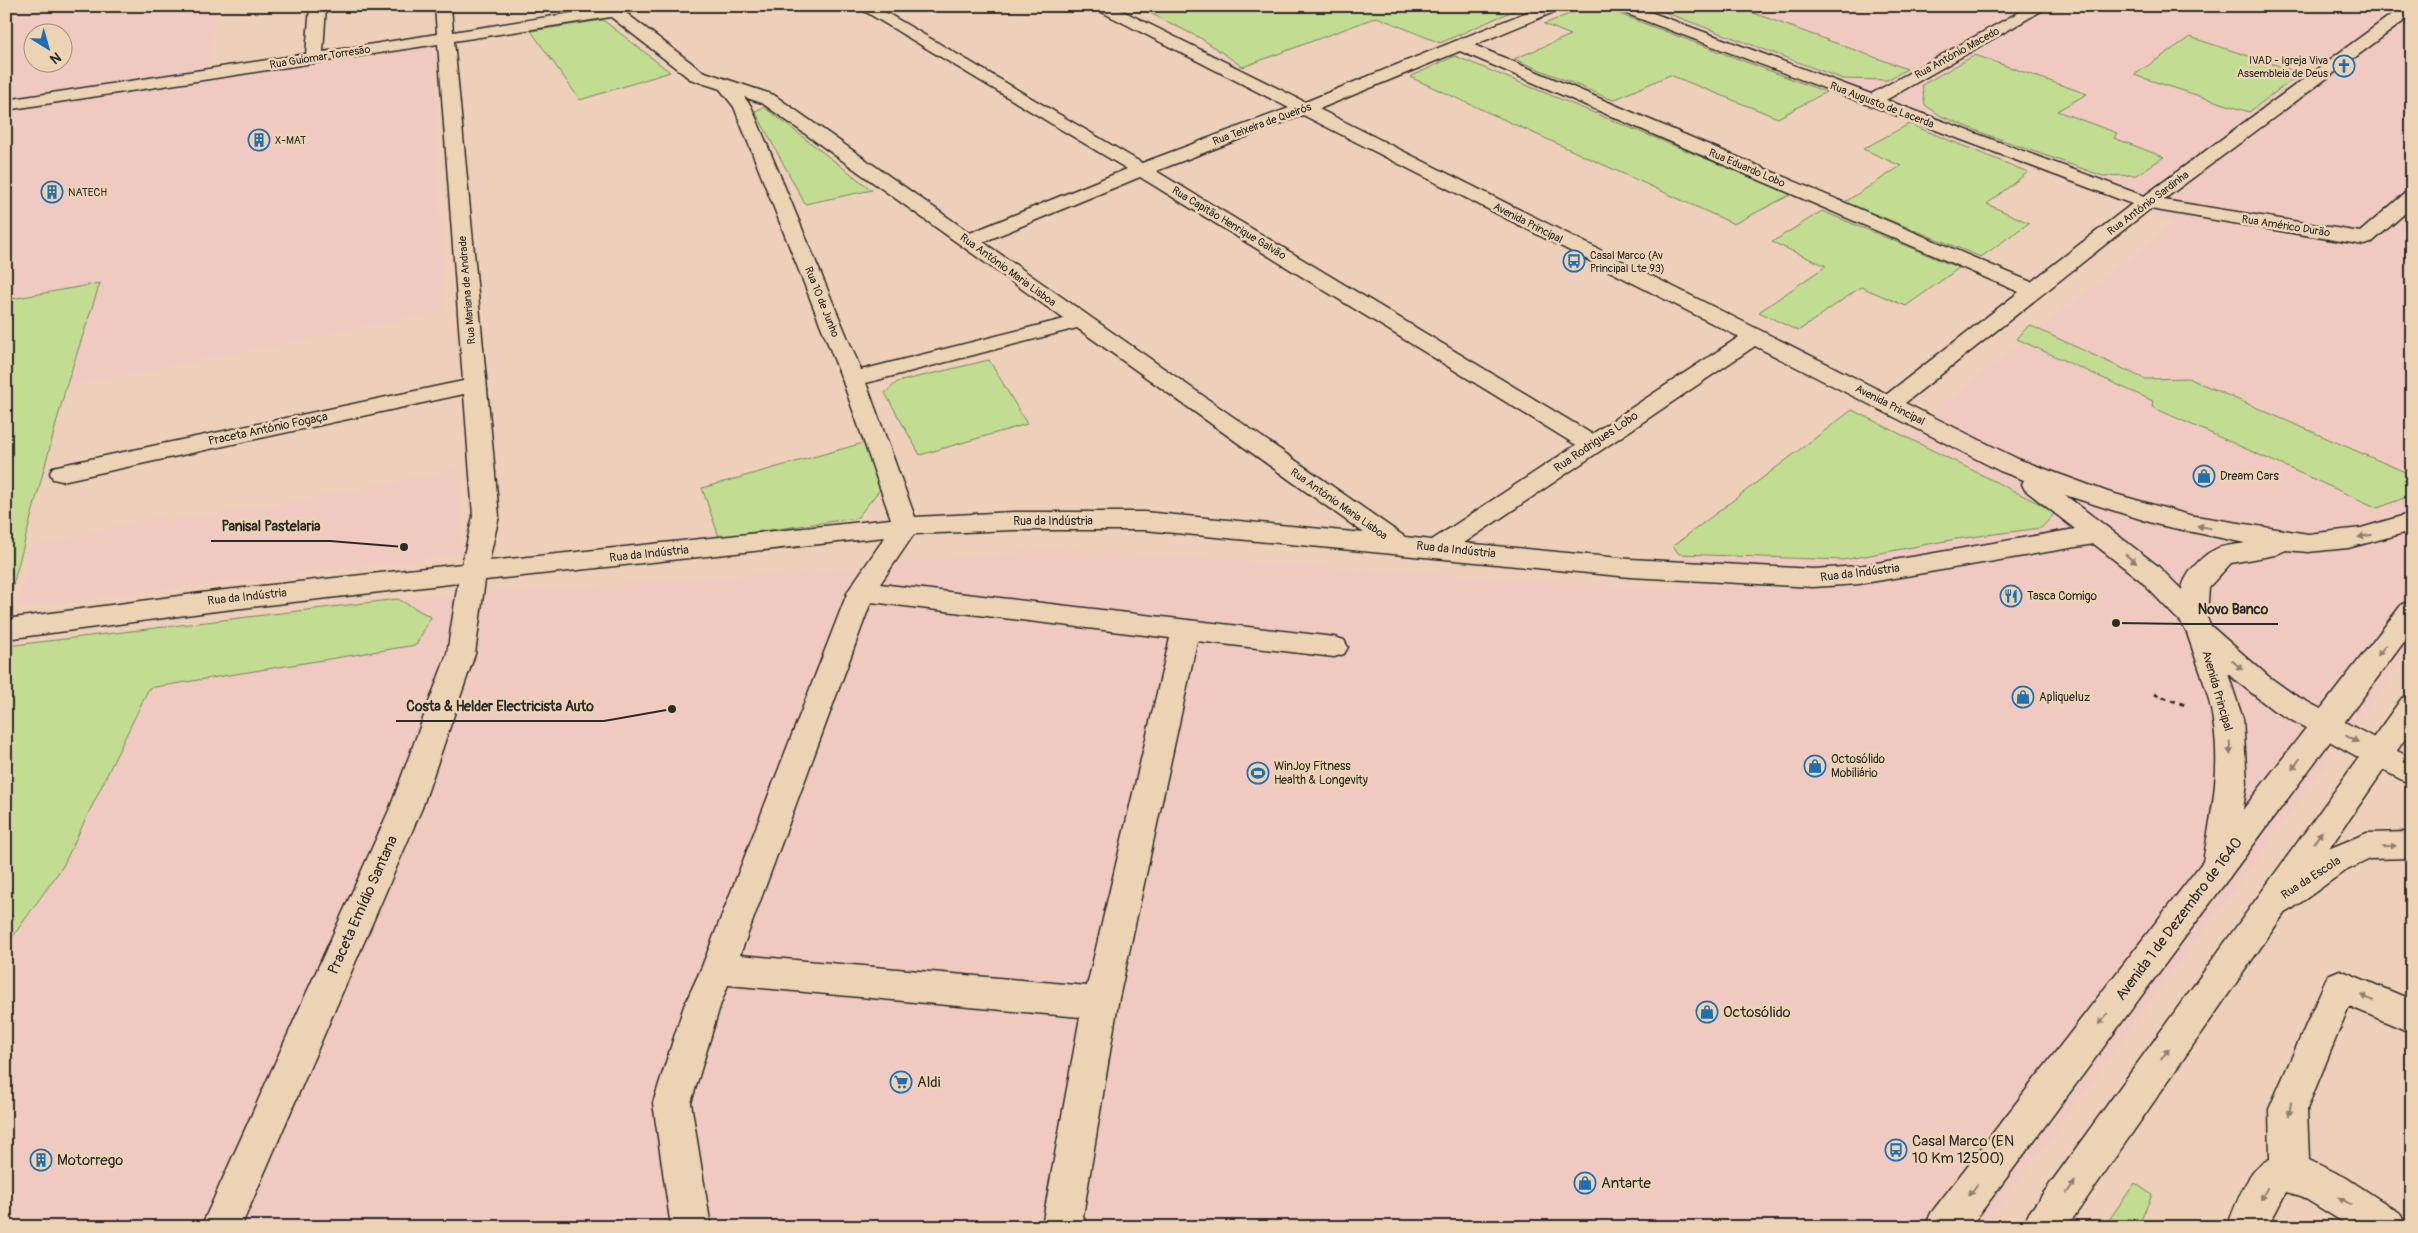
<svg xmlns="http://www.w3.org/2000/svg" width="2418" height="1233" font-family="Pangolin,sans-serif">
  <rect width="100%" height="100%" fill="#eecfba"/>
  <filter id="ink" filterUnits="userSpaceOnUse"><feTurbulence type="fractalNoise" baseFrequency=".02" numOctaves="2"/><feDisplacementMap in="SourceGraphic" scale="10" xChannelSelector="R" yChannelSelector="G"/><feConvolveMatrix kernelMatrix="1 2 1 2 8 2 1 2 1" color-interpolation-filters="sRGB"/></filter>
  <g filter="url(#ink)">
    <g fill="#f0cac1" fill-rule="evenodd">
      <path d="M 6,6 L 218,6 L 205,79 L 434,43 L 444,311 L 66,387 L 6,611 ZM 32,32 L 62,32 L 62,62 L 32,62 Z"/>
      <path d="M 1605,6 L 2412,6 L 2412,649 L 1985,1227 L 6,1227 L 6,946 L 63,866 L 175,626 L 398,599 L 831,569 L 1057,549 L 1677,590 L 1679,554 L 1843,560 L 1956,539 L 2041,528 L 2056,512 L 1903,436 L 2174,223 Z"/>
      <path d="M 458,469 L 463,554 L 17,608 L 31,547 L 165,515 L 167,521 L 281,504 Z"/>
    </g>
    <g fill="#c2dc92" stroke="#76845e">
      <path d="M 1136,6 L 1524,6 L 1440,43 L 1377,17 L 1243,67 L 1202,39 Z"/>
      <path d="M 1589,6 L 1598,6 L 1826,92 L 1778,118 L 1670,75 L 1613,100 L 1514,59 L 1571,35 L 1544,24 Z"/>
      <path d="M 1648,6 L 1734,6 L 1907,69 L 1887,80 L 1843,79 Z"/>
      <path d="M 603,20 L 670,72 L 580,100 L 531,31 Z"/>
      <path d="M 2190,37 L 2301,73 L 2249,112 L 2134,75 Z"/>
      <path d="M 1975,55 L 2087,94 L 2057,111 L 2117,133 L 2114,138 L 2164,157 L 2136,175 L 2103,176 L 1985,134 L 1941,116 L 1925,105 L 1922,85 Z"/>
      <path d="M 1455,56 L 1792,194 L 1734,224 L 1410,77 Z"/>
      <path d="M 764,107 L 872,190 L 805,204 L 755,111 Z"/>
      <path d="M 1909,124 L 2028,172 L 1987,204 L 2029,223 L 1981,257 L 1845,202 L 1901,166 L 1863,149 Z"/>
      <path d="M 1822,211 L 1959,268 L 1906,306 L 1861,287 L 1798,331 L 1759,312 L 1826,266 L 1772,242 Z"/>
      <path d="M 100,283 L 66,387 L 6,611 L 6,300 Z"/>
      <path d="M 2029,325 L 2145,379 L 2188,378 L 2412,475 L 2412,495 L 2378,508 L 2152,407 L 2153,401 L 2017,339 Z"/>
      <path d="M 989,360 L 1027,424 L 920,455 L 885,393 L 897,382 Z"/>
      <path d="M 1852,410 L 2056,512 L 2041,528 L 1956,539 L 1843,560 L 1679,554 L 1673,546 Z"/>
      <path d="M 867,442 L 881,488 L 857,518 L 719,537 L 702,488 Z"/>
      <path d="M 398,599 L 431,617 L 416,645 L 149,688 L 63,866 L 6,946 L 6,646 Z"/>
      <path d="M 2135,1183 L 2152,1195 L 2138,1227 L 2104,1227 Z"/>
    </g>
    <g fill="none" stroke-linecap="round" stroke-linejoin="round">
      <g stroke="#2b2b2b" stroke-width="3">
        <g id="minor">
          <path d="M 310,6 L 326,6 L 323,52 L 437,34 L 435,6 L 451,6 L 453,32 L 616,6 L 637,6 L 635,10 L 626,13 L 702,71 L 774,95 L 970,233 L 1127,169 L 856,6 L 875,6 L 1142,163 L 1289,108 L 1096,9 L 1093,6 L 1113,6 L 1305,102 L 1542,6 L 1564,6 L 1561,9 L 1474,45 L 2031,282 L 2132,204 L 1614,9 L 1611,6 L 1634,6 L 1871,94 L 2030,6 L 2050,6 L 1886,100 L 2144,196 L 2403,6 L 2412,6 L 2412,15 L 2163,200 L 2360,232 L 2405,193 L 2412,191 L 2412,207 L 2371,243 L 2364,245 L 2150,209 L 1905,403 L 2018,459 L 2108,492 L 2189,515 L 2308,534 L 2361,528 L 2412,513 L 2412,531 L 2348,548 L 2308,552 L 2286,550 L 2275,555 L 2231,563 L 2209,587 L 2207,618 L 2211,626 L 2268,676 L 2293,694 L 2389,746 L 2393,754 L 2389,762 L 2378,766 L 2367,762 L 2273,710 L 2228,674 L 2243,719 L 2247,783 L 2234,868 L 2229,878 L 2218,882 L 2207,878 L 2202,868 C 2210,819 2222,771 2213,721 C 2209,691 2196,661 2187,633 L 2182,624 L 2140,580 L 2094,544 L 1859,584 L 1813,587 L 1630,577 L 1144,530 L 1013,530 L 914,534 L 880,584 L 1334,637 L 1344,640 L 1348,647 L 1344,654 L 1334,657 L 1197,641 L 1118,1003 L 1083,1216 L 1088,1227 L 1046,1227 L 1043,1220 L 1080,1017 L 728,985 L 720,1006 L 691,1103 L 711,1227 L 671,1227 L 653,1103 L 684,1006 L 701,969 L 848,591 L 885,537 L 485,580 L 475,654 L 422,808 L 241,1227 L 201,1227 L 390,808 L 447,654 L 458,583 L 216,611 L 6,639 L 6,619 L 216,591 L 462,564 L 473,516 L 464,394 L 62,481 L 53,479 L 50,473 L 53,467 L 62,465 L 463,381 L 438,44 L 6,110 L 6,100 L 306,54 ZM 611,17 L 690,79 L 720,89 L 734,107 L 842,379 L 891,519 L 489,561 L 499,516 L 454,41 ZM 1460,51 L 2019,292 L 1887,394 L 1319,109 ZM 744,97 L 762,103 L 1064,319 L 861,370 L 751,106 ZM 1303,115 L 1739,337 L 1592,434 L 1156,171 ZM 1140,177 L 1576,445 L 1432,540 L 1405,537 L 983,242 ZM 1077,328 L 1364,533 L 1144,512 L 1013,512 L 915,517 L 866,383 ZM 1755,346 L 2000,471 L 2024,480 L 2022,484 L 2025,490 L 2075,529 L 1859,566 L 1813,569 L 1630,559 L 1464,543 ZM 2065,495 L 2159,525 L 2245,543 C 2236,545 2222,545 2214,550 C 2201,556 2183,576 2182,590 L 2158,566 ZM 871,602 L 1170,638 L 1087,986 L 740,955 Z"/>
          <path d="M 2340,970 L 2412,1000 L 2412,1033 L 2349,1006 L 2307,1109 L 2309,1160 L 2345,1177 L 2400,1213 L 2406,1227 L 2351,1227 L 2301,1196 L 2286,1192 L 2268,1227 L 2227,1227 C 2236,1205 2247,1168 2270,1159 L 2269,1109 L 2328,975 Z"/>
        </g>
      </g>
      <g stroke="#2b2b2b" stroke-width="3">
        <g id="secondary">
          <path d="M 2378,742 L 2412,758 L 2412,785 L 2367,762 L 2363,754 L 2367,746 Z"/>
          <path d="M 2412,832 L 2412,858 L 2370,859 L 2343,872 L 2289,911 L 2277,915 L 2265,911 L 2260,901 L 2265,891 L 2321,852 L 2367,833 Z"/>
        </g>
      </g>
      <g stroke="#2b2b2b" stroke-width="3">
        <g id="primary">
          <path d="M 2412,601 L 2412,631 L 1970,1227 L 1925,1227 L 1931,1213 L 2402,604 Z"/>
          <path d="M 2412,695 L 2412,729 L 2067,1227 L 2023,1227 L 2029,1213 L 2402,698 Z"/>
        </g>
      </g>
      <path stroke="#2b2b2b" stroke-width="3" stroke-dasharray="5 4" stroke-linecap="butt" d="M 2154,694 L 2188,706"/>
      <use href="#minor" fill="#ecd3b4" fill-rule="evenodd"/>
      <use href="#secondary" fill="#ecd3b4" fill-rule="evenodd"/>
      <use href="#primary" fill="#ecd3b4" fill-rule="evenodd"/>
    </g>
    <defs><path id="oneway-solid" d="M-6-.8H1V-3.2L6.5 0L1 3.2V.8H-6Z" transform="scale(1.25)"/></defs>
    <g fill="#8c7f70">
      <use href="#oneway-solid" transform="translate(2204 527) rotate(-169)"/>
      <use href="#oneway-solid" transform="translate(2365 536) rotate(170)"/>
      <use href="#oneway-solid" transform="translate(2131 559) rotate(38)"/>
      <use href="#oneway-solid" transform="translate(2382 650) rotate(127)"/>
      <use href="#oneway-solid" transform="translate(2237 665) rotate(42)"/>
      <use href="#oneway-solid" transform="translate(2352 739) rotate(29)"/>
      <use href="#oneway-solid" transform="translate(2230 748) rotate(87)"/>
      <use href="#oneway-solid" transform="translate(2296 764) rotate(127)"/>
      <use href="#oneway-solid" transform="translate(2318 837) rotate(-55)"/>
      <use href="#oneway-solid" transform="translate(2389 846) rotate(-2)"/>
      <use href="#oneway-solid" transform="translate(2367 998) rotate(-157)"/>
      <use href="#oneway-solid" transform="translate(2103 1019) rotate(127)"/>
      <use href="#oneway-solid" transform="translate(2165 1054) rotate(-55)"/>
      <use href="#oneway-solid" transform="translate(2290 1109) rotate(99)"/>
      <use href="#oneway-solid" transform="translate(2071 1187) rotate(-55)"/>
      <use href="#oneway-solid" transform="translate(1973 1190) rotate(127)"/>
      <use href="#oneway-solid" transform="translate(2264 1194) rotate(117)"/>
      <use href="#oneway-solid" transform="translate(2345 1201) rotate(-148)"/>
    </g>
  </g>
  <defs>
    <g id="church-ring" transform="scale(1.125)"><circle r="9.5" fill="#ecd3b4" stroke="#1f6fb2" stroke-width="1.5"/><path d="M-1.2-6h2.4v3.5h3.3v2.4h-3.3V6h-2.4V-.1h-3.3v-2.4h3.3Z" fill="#1f6fb2"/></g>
    <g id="building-ring" transform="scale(1.125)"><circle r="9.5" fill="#ecd3b4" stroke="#1f6fb2" stroke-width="1.5"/><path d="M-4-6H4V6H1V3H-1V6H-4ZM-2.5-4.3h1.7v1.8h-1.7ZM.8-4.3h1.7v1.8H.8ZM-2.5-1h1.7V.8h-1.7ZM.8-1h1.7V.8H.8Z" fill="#1f6fb2"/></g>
    <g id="bus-ring" transform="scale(1.125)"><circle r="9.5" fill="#ecd3b4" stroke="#1f6fb2" stroke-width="1.5"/><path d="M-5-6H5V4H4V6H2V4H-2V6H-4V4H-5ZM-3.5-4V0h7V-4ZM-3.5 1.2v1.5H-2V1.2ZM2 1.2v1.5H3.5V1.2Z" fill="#1f6fb2"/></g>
    <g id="shop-ring" transform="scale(1.125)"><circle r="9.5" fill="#ecd3b4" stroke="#1f6fb2" stroke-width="1.5"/><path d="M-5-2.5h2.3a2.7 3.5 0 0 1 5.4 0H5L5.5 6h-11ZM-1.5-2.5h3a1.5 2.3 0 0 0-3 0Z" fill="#1f6fb2"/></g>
    <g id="restaurant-ring" transform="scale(1.125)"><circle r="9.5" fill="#ecd3b4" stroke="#1f6fb2" stroke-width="1.5"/><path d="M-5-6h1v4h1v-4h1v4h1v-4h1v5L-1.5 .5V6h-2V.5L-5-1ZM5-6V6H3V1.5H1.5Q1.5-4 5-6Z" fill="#1f6fb2"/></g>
    <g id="stadium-ring" transform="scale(1.125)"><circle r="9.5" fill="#ecd3b4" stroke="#1f6fb2" stroke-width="1.5"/><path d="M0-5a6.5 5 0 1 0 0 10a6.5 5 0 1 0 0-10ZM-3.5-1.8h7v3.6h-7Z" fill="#1f6fb2"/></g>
    <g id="supermarket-ring" transform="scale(1.125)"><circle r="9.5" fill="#ecd3b4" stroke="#1f6fb2" stroke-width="1.5"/><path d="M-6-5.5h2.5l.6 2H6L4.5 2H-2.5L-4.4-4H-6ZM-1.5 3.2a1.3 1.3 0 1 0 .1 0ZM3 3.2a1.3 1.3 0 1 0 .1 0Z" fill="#1f6fb2"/></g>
  </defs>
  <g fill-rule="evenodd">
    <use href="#church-ring" x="2344" y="66"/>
    <use href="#building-ring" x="259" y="140"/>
    <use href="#building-ring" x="52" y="192"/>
    <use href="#bus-ring" x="1574" y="261"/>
    <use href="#shop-ring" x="2204" y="476"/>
    <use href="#restaurant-ring" x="2011" y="596"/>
    <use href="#shop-ring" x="2023" y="697"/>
    <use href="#shop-ring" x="1815" y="766"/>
    <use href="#stadium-ring" x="1258" y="773"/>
    <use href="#shop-ring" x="1707" y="1012"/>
    <use href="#supermarket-ring" x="901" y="1082"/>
    <use href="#bus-ring" x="1896" y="1150"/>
    <use href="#building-ring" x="41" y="1160"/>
    <use href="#shop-ring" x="1585" y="1183"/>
  </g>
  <g text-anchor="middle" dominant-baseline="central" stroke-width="5" stroke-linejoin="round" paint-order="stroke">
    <g font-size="11" fill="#2b2b2b" stroke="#ecd3b4">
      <text transform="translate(1957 53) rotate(-29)">Rua António Macedo</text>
      <text transform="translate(320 57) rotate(-9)">Rua Guiomar Torresão</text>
      <text transform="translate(1882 105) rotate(21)">Rua Augusto de Lacerda</text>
      <text transform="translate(1262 124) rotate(-20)">Rua Teixeira de Queirós</text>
      <text transform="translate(1747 168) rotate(23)">Rua Eduardo Lobo</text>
      <text transform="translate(2148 203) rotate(-37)">Rua António Sardinha</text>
      <text transform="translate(1229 223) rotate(31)">Rua Capitão Henrique Galvão</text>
      <text transform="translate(1528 223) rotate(27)">Avenida Principal</text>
      <text transform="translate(2286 226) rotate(9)">Rua Américo Durão</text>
      <text transform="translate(1008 270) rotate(36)">Rua António Maria Lisboa</text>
      <text transform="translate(467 290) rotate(-95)">Rua Mariana de Andrade</text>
      <text transform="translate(822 302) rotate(68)">Rua 10 de Junho</text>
      <text transform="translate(1890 405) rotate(27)">Avenida Principal</text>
      <text transform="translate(1339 504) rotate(35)">Rua António Maria Lisboa</text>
    </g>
    <g font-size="11" fill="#2b2b2b" stroke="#ecd3b4" text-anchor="start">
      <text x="2328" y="60" text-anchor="end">IVAD - Igreja Viva<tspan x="2328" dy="13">Assembleia de Deus</tspan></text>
      <text x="275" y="140">X-MAT</text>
      <text x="68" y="192">NATECH</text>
      <text x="1590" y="255">Casal Marco (Av<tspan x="1590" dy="13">Principal Lte 93)</tspan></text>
    </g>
    <g font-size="12" fill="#2b2b2b" stroke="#ecd3b4">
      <text transform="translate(268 429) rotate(-12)">Praceta António Fogaça</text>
      <text transform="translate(1596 442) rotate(-34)">Rua Rodrigues Lobo</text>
      <text x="1053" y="521">Rua da Indústria</text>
      <text transform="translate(1456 550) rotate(6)">Rua da Indústria</text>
      <text transform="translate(649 554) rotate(-6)">Rua da Indústria</text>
      <text transform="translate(1860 573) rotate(-7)">Rua da Indústria</text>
      <text transform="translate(247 597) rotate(-6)">Rua da Indústria</text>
      <text transform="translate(2217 691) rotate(74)">Avenida Principal</text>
      <text transform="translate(2311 878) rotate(-33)">Rua da Escola</text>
    </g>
    <g font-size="12" fill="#2b2b2b" stroke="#ecd3b4" text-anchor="start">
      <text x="2220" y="476">Dream Cars</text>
      <text x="2027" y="596">Tasca Comigo</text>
      <text x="2039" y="697">Apliqueluz</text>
      <text x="1831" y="759">Octosólido<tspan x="1831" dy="14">Mobiliário</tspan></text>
      <text x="1274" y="766">WinJoy Fitness<tspan x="1274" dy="14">Health &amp; Longevity</tspan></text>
    </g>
    <g font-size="15" fill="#2b2b2b" stroke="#ecd3b4">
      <text transform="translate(363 905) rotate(-66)">Praceta Emídio Santana</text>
      <text transform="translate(2179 919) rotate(-53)">Avenida 1 de Dezembro de 1640</text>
    </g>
    <g font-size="15" fill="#2b2b2b" stroke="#ecd3b4" text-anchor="start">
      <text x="1723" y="1012">Octosólido</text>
      <text x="917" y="1082">Aldi</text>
      <text x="1912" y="1141">Casal Marco (EN<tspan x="1912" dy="17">10 Km 12500)</tspan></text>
      <text x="57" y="1160">Motorrego</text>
      <text x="1601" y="1183">Antarte</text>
    </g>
  </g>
  <path fill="none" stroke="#2b2b2b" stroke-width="2" d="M404 547L330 541H211M2116 623L2188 624H2278M672 709L604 721H396"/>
  <g fill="#2b2b2b" stroke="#ecd3b4" stroke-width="2">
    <circle cx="404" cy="547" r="5"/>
    <circle cx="2116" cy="623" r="5"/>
    <circle cx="672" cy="709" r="5"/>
  </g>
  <g font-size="14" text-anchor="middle" font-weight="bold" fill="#2b2b2b" stroke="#ecd3b4" stroke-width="5" stroke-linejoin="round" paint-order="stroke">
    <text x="271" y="531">Panisal Pastelaria</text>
    <text x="2233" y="614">Novo Banco</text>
    <text x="500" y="711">Costa &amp; Helder Electricista Auto</text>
  </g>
  <rect width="2418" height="1233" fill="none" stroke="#ecd3b4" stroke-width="25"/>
  <rect x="12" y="12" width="2393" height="1208" fill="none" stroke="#2b2b2b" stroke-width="2" filter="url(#ink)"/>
  <g transform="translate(48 48) rotate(143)"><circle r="24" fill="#ecd3b4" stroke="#9f907d"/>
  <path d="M0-4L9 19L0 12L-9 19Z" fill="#1f6fb2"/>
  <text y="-8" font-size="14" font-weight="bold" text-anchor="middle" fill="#2b2b2b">N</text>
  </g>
</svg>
